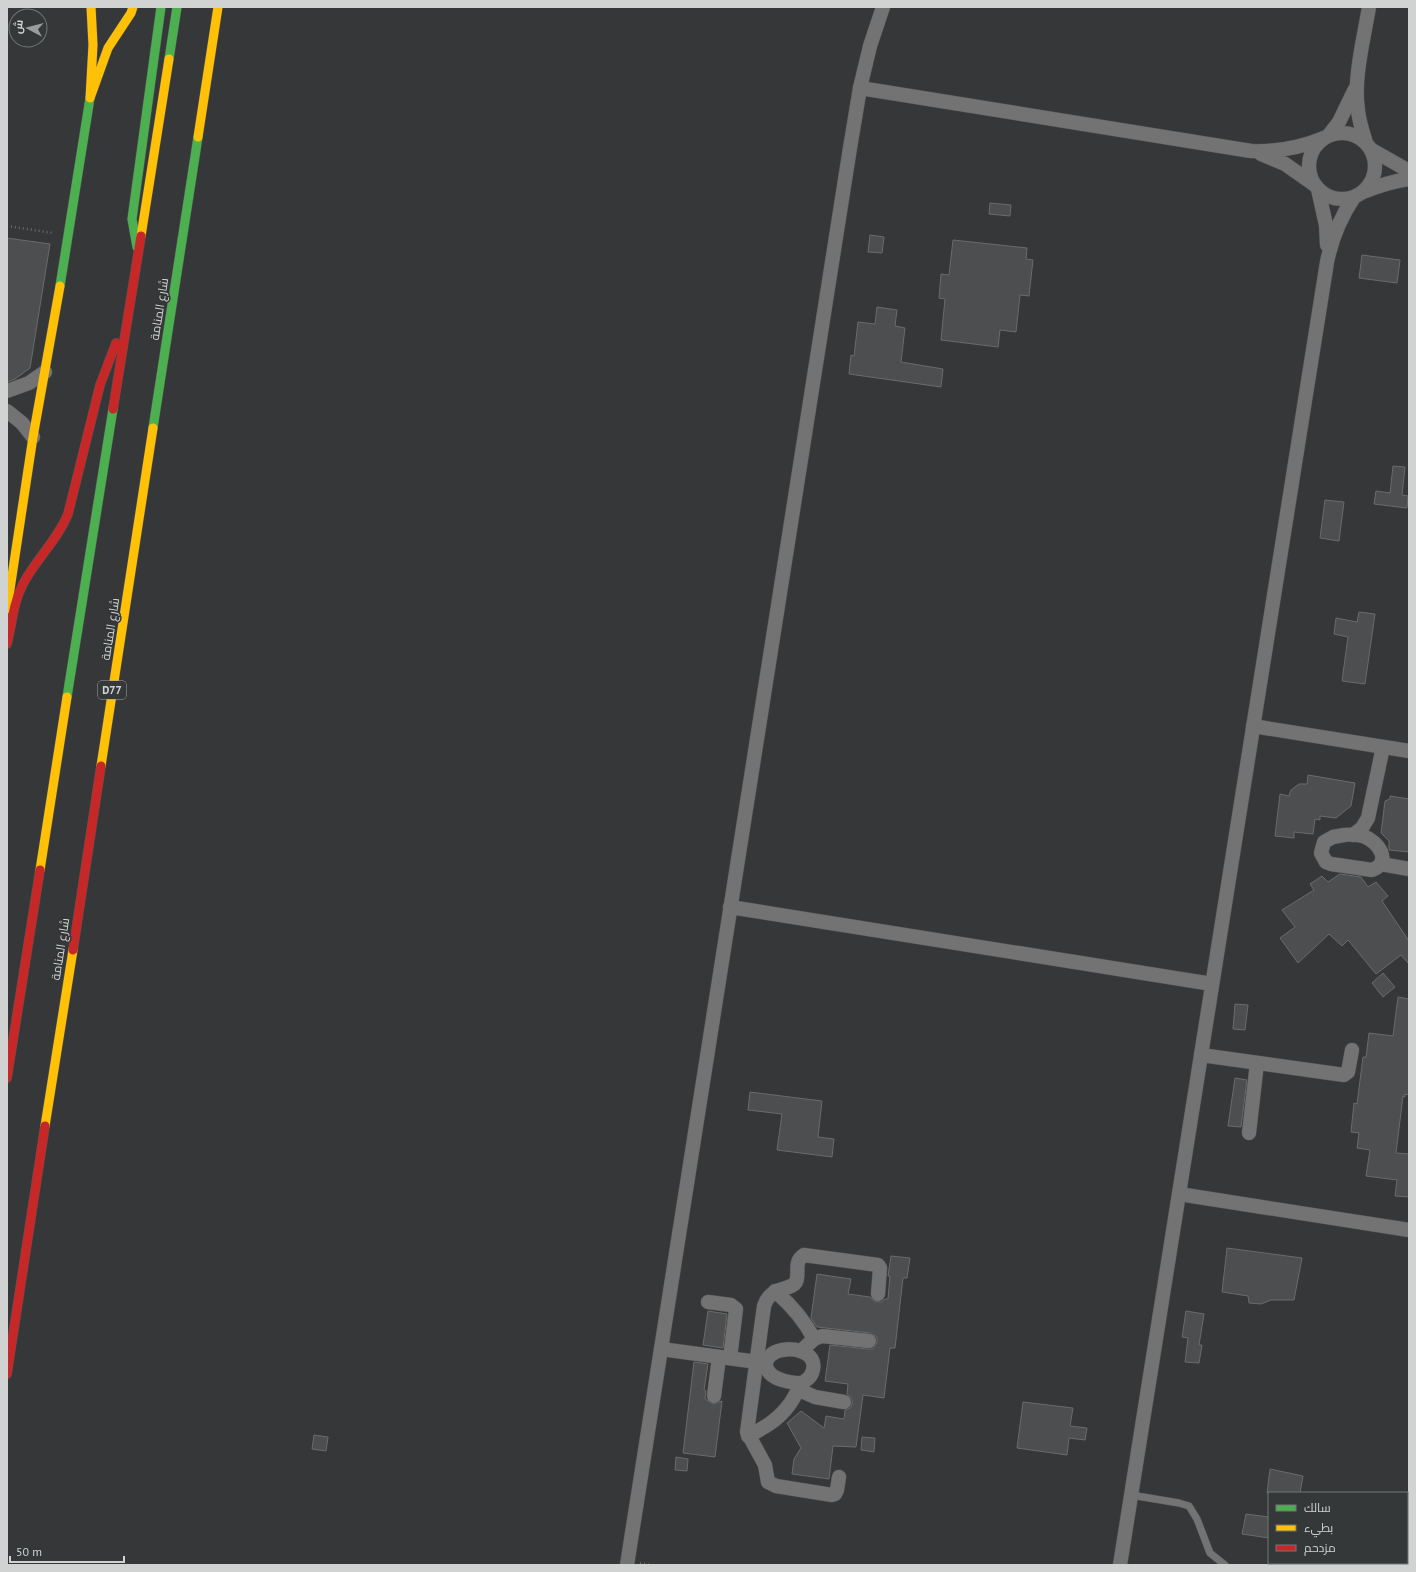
<svg xmlns="http://www.w3.org/2000/svg" width="1416" height="1572" font-family="'PT Sans',Cairo,sans-serif">
  <rect width="100%" height="100%" fill="#363738"/>
  <g fill="#4d4e4f" stroke="#6a6b6b">
    <path d="M 990,203 L 1011,205 L 1010,216 L 989,214 Z"/>
    <path d="M 870,235 L 884,237 L 882,253 L 868,252 Z"/>
    <path d="M 7,238 L 50,244 L 30,368 L 15,379 L 7,382 Z"/>
    <path d="M 953,240 L 1027,248 L 1026,259 L 1033,260 L 1029,296 L 1020,295 L 1016,332 L 1000,330 L 998,347 L 941,340 L 945,299 L 939,298 L 941,274 L 949,275 Z"/>
    <path d="M 1362,255 L 1400,260 L 1397,283 L 1359,278 Z"/>
    <path d="M 877,307 L 897,310 L 895,326 L 905,328 L 901,362 L 943,369 L 941,387 L 849,374 L 851,355 L 854,356 L 858,322 L 875,324 Z"/>
    <path d="M 1393,466 L 1405,467 L 1402,495 L 1408,496 L 1407,508 L 1374,504 L 1376,491 L 1390,493 Z"/>
    <path d="M 1325,500 L 1344,502 L 1339,541 L 1320,538 Z"/>
    <path d="M 1359,612 L 1375,614 L 1365,684 L 1342,681 L 1348,637 L 1334,634 L 1336,618 L 1357,622 Z"/>
    <path d="M 1308,775 L 1355,783 L 1351,806 L 1336,818 L 1320,816 L 1320,820 L 1315,819 L 1313,834 L 1294,832 L 1294,838 L 1275,836 L 1280,794 L 1289,796 L 1291,790 L 1299,784 L 1307,784 Z"/>
    <path d="M 1390,796 L 1409,799 L 1409,852 L 1389,850 L 1389,841 L 1381,833 L 1385,801 L 1390,799 Z"/>
    <path d="M 1340,874 L 1361,877 L 1368,887 L 1376,882 L 1388,896 L 1382,901 L 1409,941 L 1409,964 L 1401,955 L 1376,974 L 1348,940 L 1342,946 L 1329,934 L 1298,963 L 1280,938 L 1295,927 L 1282,910 L 1314,890 L 1310,884 L 1322,876 L 1328,882 Z"/>
    <path d="M 1383,973 L 1395,987 L 1383,997 L 1372,983 Z"/>
    <path d="M 1398,997 L 1409,999 L 1409,1095 L 1405,1094 L 1405,1097 L 1403,1096 L 1396,1153 L 1409,1154 L 1409,1197 L 1395,1196 L 1397,1180 L 1366,1176 L 1370,1150 L 1357,1148 L 1359,1133 L 1351,1132 L 1354,1103 L 1357,1104 L 1363,1057 L 1366,1057 L 1369,1033 L 1393,1036 Z"/>
    <path d="M 1235,1004 L 1248,1005 L 1245,1030 L 1233,1029 Z"/>
    <path d="M 1235,1078 L 1247,1080 L 1241,1127 L 1228,1126 Z"/>
    <path d="M 750,1092 L 822,1101 L 818,1137 L 834,1139 L 832,1157 L 777,1150 L 782,1114 L 748,1110 Z"/>
    <path d="M 1227,1248 L 1302,1258 L 1294,1300 L 1271,1300 L 1261,1304 L 1249,1303 L 1248,1296 L 1222,1292 Z"/>
    <path d="M 891,1256 L 910,1258 L 907,1278 L 903,1278 L 895,1348 L 890,1348 L 884,1398 L 863,1395 L 856,1447 L 833,1446 L 829,1479 L 792,1474 L 794,1459 L 801,1448 L 787,1423 L 801,1411 L 824,1428 L 826,1416 L 844,1419 L 845,1410 L 850,1408 L 852,1404 L 852,1399 L 847,1394 L 848,1384 L 825,1381 L 830,1345 L 868,1349 L 873,1349 L 877,1342 L 877,1337 L 870,1333 L 817,1327 L 811,1318 L 817,1274 L 851,1279 L 848,1294 L 870,1297 L 874,1301 L 881,1302 L 885,1299 L 888,1299 L 890,1276 L 888,1276 Z"/>
    <path d="M 708,1311 L 727,1314 L 723,1348 L 703,1345 Z"/>
    <path d="M 1186,1311 L 1204,1314 L 1199,1345 L 1202,1345 L 1199,1363 L 1185,1362 L 1188,1338 L 1182,1337 Z"/>
    <path d="M 694,1362 L 708,1364 L 704,1390 L 706,1391 L 705,1399 L 713,1404 L 722,1401 L 715,1457 L 683,1453 Z"/>
    <path d="M 1023,1402 L 1073,1408 L 1070,1426 L 1087,1428 L 1085,1440 L 1069,1438 L 1067,1455 L 1017,1448 Z"/>
    <path d="M 314,1435 L 328,1437 L 326,1451 L 312,1449 Z"/>
    <path d="M 862,1437 L 875,1438 L 874,1452 L 861,1450 Z"/>
    <path d="M 676,1457 L 688,1459 L 687,1471 L 675,1470 Z"/>
    <path d="M 1270,1469 L 1303,1476 L 1300,1493 L 1267,1493 Z"/>
    <path d="M 1246,1514 L 1269,1517 L 1269,1538 L 1242,1534 Z"/>
  </g>
  <g fill="none" stroke-linecap="round" stroke-linejoin="round">
    <g stroke="#525354" stroke-width="8">
      <path id="lane" d="M 1131,1495 L 1179,1503 L 1189,1506 L 1197,1519 L 1210,1553 L 1225,1565"/>
    </g>
    <g stroke="#525354" stroke-width="15">
      <g id="street">
        <path d="M 860,88 L 1251,151 C 1277,152 1300,148 1324,138"/>
        <circle cx="1342" cy="166" r="33"/>
        <path d="M 1329,135 L 1339,122 L 1355,89"/>
        <path d="M 1366,143 C 1363,132 1359,122 1358,110 C 1353,79 1364,38 1369,7"/>
        <path d="M 1372,150 L 1409,171"/>
        <path d="M 1261,154 L 1285,164 L 1315,185"/>
        <path d="M 1318,189 L 1326,225 L 1327,245"/>
        <path d="M 1363,192 C 1378,186 1393,181 1409,179"/>
        <path d="M 7,391 L 29,383 L 45,372"/>
        <path d="M 7,411 L 22,423 L 33,437"/>
        <path d="M 1253,726 L 1409,751"/>
        <path d="M 1344,835 C 1350,834 1357,835 1363,836 C 1378,841 1393,862 1372,870 L 1331,864 L 1326,862 L 1321,853 L 1324,842 L 1333,837 Z"/>
        <path d="M 1353,835 L 1362,828 L 1368,818 L 1383,747"/>
        <path d="M 1381,864 L 1409,869"/>
        <path d="M 730,907 L 1212,984"/>
        <path d="M 1201,1055 L 1344,1075 L 1348,1072 L 1352,1050"/>
        <path d="M 1249,1133 L 1257,1063"/>
        <path d="M 1179,1194 L 1409,1230"/>
        <path d="M 775,1291 C 791,1305 804,1319 814,1339"/>
        <path d="M 708,1302 L 731,1305 L 736,1309 L 730,1358"/>
        <path d="M 661,1349 L 765,1363"/>
        <path d="M 801,1351 L 814,1339 L 822,1336 L 869,1341"/>
        <path d="M 799,1390 L 815,1397 L 844,1402"/>
        <path d="M 714,1396 L 719,1357"/>
        <path d="M 748,1436 C 764,1428 778,1420 789,1405 C 794,1399 797,1390 802,1384 C 805,1380 810,1379 812,1373 C 821,1350 786,1344 772,1354 C 768,1357 765,1361 766,1366 C 769,1380 791,1383 802,1383"/>
        <path d="M 839,1477 L 837,1490 L 835,1494 L 832,1495 L 776,1486 L 768,1482 L 765,1465 L 747,1432 L 764,1306 C 771,1285 791,1291 796,1282 C 800,1272 793,1262 804,1255 L 878,1265 L 880,1268 L 878,1294"/>
        <path d="M 627,1565 L 850,148 L 860,88 L 870,46 L 883,7"/>
        <path d="M 1120,1565 L 1327,262 C 1332,237 1340,218 1354,197"/>
      </g>
    </g>
    <g stroke="#525354" stroke-width="10">
      <g id="fast">
        <path d="M 169,59 L 177,7"/>
        <path d="M 137,247 L 132,219 L 161,7"/>
        <path d="M 60,286 L 90,98"/>
        <path d="M 153,428 L 198,137"/>
        <path d="M 67,697 L 113,409"/>
      </g>
    </g>
    <g stroke="#525354" stroke-width="10">
      <g id="slow">
        <path d="M 91,7 L 93,45 L 90,98 L 108,48 L 131,13 L 133,7"/>
        <path d="M 198,137 L 218,7"/>
        <path d="M 141,236 L 169,59"/>
        <path d="M 7,609 L 33,437 L 60,286"/>
        <path d="M 101,766 L 153,428"/>
        <path d="M 40,870 L 67,697"/>
        <path d="M 45,1126 L 73,950"/>
      </g>
    </g>
    <g stroke="#525354" stroke-width="10">
      <g id="jam">
        <path d="M 113,409 L 141,236"/>
        <path d="M 7,644 C 12,624 13,603 23,584 C 36,559 57,541 68,514 L 100,385 L 116,343"/>
        <path d="M 73,950 L 101,766"/>
        <path d="M 7,1078 L 40,870"/>
        <path d="M 7,1374 L 45,1126"/>
      </g>
    </g>
    <g stroke="#6b6c6c" stroke-width="2.5" stroke-dasharray="1 3" stroke-linecap="butt">
      <path d="M 7,226 L 53,233"/>
      <path d="M 640,1563 L 651,1565"/>
    </g>
    <use href="#lane" stroke="#737374" stroke-width="7"/>
    <use href="#street" stroke="#737374" stroke-width="14"/>
    <use href="#fast" stroke="#4caf50" stroke-width="9"/>
    <use href="#slow" stroke="#ffc107" stroke-width="9"/>
    <use href="#jam" stroke="#c62828" stroke-width="9"/>
  </g>
  <g text-anchor="middle" dominant-baseline="central" stroke-width="3" stroke-linejoin="round" paint-order="stroke">
    <rect fill="#353839" stroke="#a2a4a5" stroke-width="1" x="98" y="681" width="28" height="18" rx="3"/>
    <g font-size="11" font-weight="bold" fill="#d1d3d3">
      <text x="112" y="690">D77</text>
    </g>
    <g font-size="12" fill="#d1d3d3" stroke="#353839">
      <text transform="translate(159 309) rotate(-81)">شارع المنامة</text>
      <text transform="translate(110 629) rotate(-81)">شارع المنامة</text>
      <text transform="translate(60 949) rotate(-81)">شارع المنامة</text>
    </g>
  </g>
  <rect width="1416" height="1572" fill="none" stroke="#d1d3d3" stroke-width="16"/>
  <rect x="1268" y="1492" width="140" height="72" fill="#353839" stroke="#737677"/>
  <rect x="1276" y="1505" width="20" height="6" fill="#4caf50" stroke="#737677"/>
  <text x="1304" y="1512" font-size="12" fill="#d1d3d3">سالك</text>
  <rect x="1276" y="1525" width="20" height="6" fill="#ffc107" stroke="#737677"/>
  <text x="1304" y="1532" font-size="12" fill="#d1d3d3">بطيء</text>
  <rect x="1276" y="1545" width="20" height="6" fill="#c62828" stroke="#737677"/>
  <text x="1304" y="1552" font-size="12" fill="#d1d3d3">مزدحم</text>
  <g transform="translate(28 28) rotate(277)"><circle r="19" fill="#353839" stroke="#737677"/>
  <path d="M0-3L7 15L0 10L-7 15Z" fill="#9b9c9d"/>
  <text y="-6" font-size="11" font-weight="bold" text-anchor="middle" fill="#d1d3d3">ش</text>
  </g>
  <path d="M10 1556v6h114v-6" fill="none" stroke="#d1d3d3" stroke-width="2"/>
  <text x="16" y="1556" font-size="12" fill="#d1d3d3" stroke="#353839" stroke-width="3" paint-order="stroke">50 m</text>
</svg>
